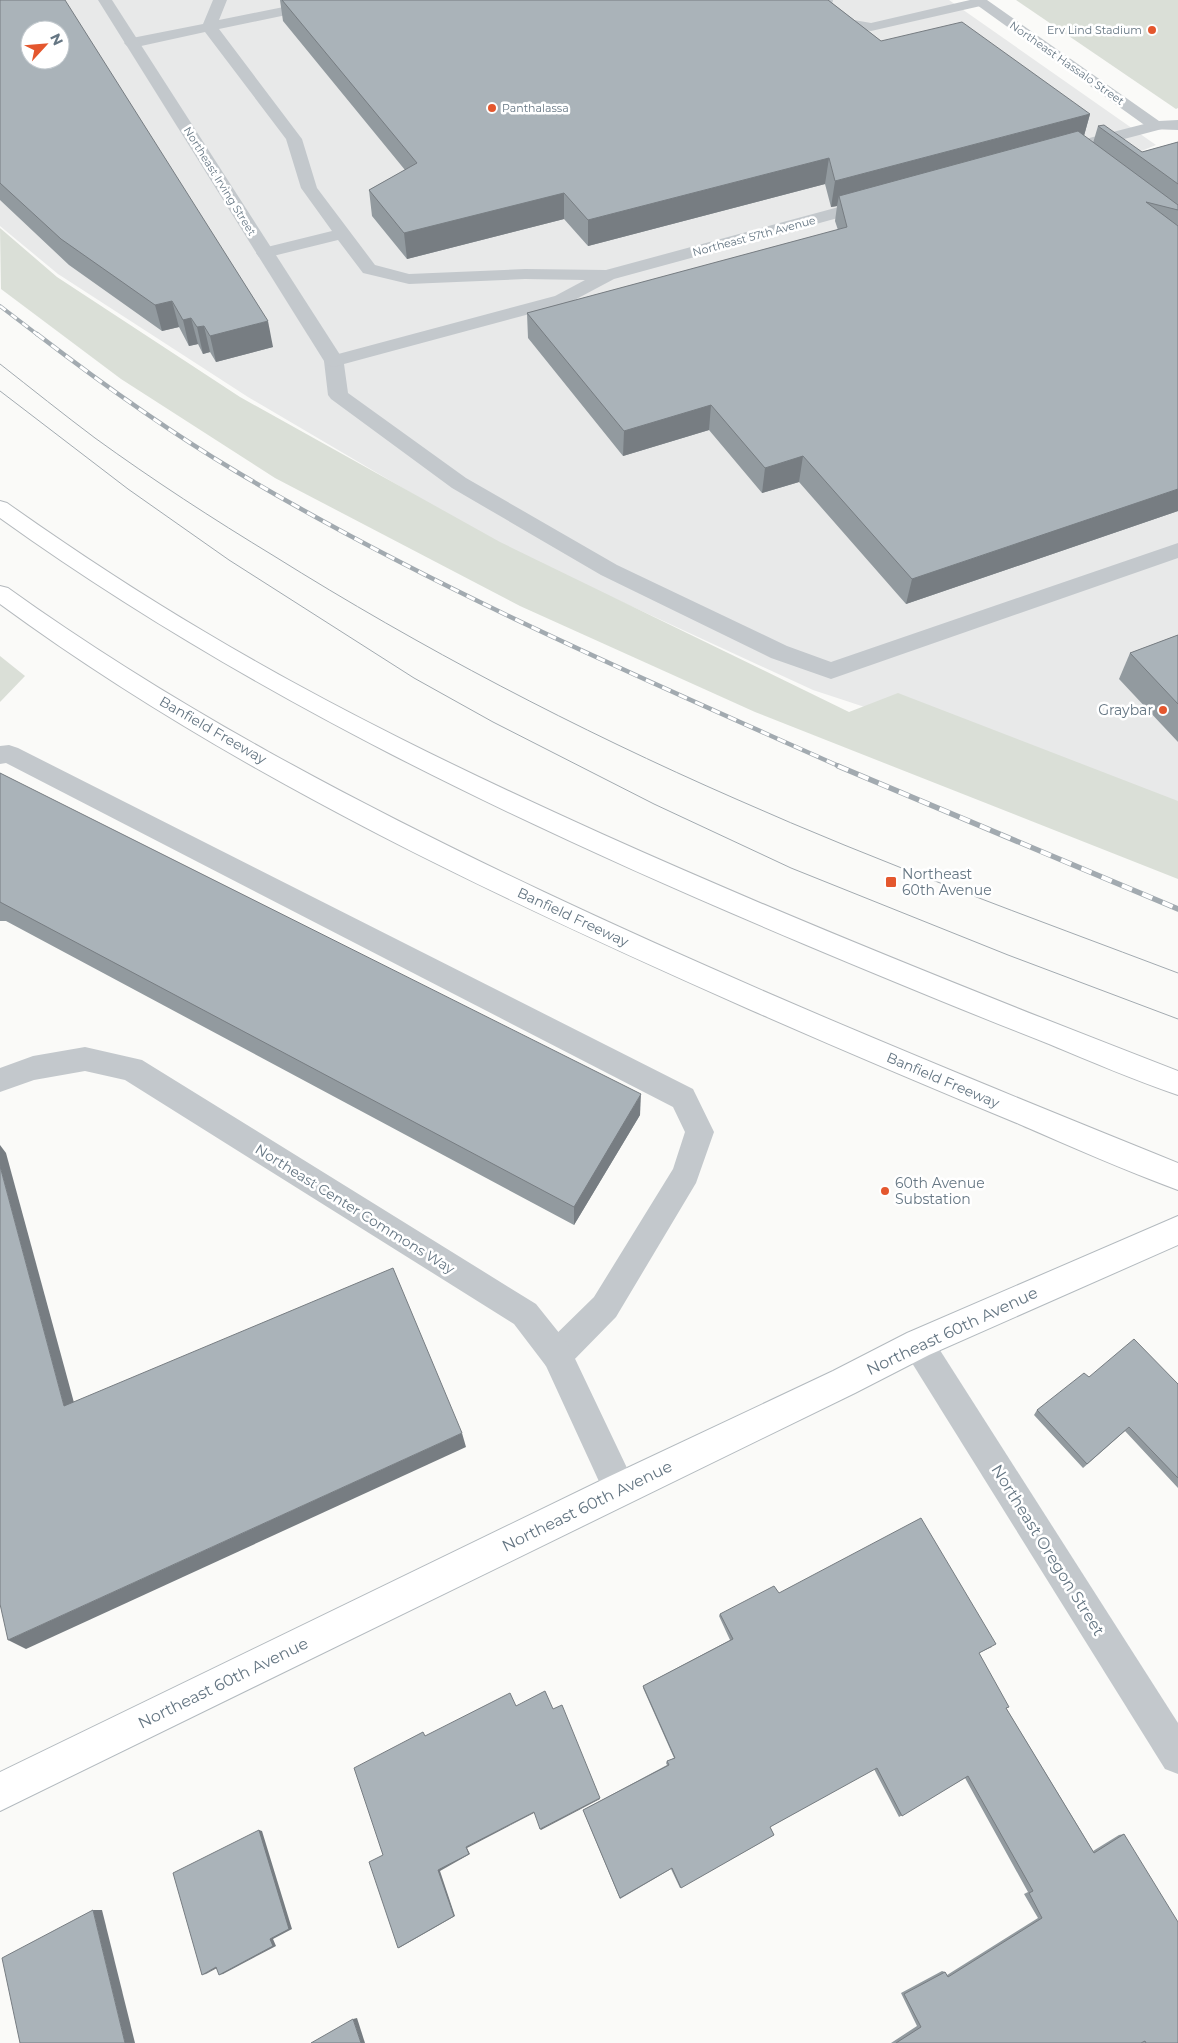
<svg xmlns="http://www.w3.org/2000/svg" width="1178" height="2043" font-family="Montserrat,sans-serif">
  <rect width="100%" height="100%" fill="#fafaf8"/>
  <path fill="#e8e9e9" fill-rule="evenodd" d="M 15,0 L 949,0 L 1156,145 L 1134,154 L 1178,187 L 1178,810 L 813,690 L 503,547 L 248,397 L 58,274 L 0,226 L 0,3 ZM 30,30 L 60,30 L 60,60 L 30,60 Z"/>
  <g fill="#dadfd7">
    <path d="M 1016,0 L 1178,0 L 1178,108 L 1176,109 Z"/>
    <path d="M 0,228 L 57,277 L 240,397 L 500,542 L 849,712 L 898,693 L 1178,801 L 1178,879 L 755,712 L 520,606 L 275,478 L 121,379 L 1,289 Z"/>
    <path d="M 0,656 L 25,676 L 0,702 Z"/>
  </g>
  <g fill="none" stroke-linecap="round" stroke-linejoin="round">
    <g stroke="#b3babf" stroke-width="2">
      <path id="secondary" d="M 1178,1216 L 1178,1245 L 929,1355 L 855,1393 L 0,1811 L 0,1772 L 608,1477 L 833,1371 L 907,1333 Z"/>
    </g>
    <g stroke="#b4b9bd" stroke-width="2">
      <g id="highway">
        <path d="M 0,501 L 7,503 C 72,549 137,592 205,632 C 332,708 467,773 602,834 C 791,919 984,996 1178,1071 L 1178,1095 C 1134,1080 1092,1062 1049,1044 C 967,1012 885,978 804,944 C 524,826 248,696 0,518 Z"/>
        <path d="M 0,586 L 8,588 C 175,708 358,804 544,892 C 752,990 965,1077 1178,1163 L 1178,1190 C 1124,1170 1072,1147 1019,1124 C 929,1087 840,1049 751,1010 C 492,895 229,772 0,604 Z"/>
      </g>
    </g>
    <g fill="#c3c8cc" fill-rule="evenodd">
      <path d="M 213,0 L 227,0 L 219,20 L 318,0 L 346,0 L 344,3 L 339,4 L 219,29 L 302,139 L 317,188 L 375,265 L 409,274 L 525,269 L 606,270 L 872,198 L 878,199 L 881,203 L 878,207 L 614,279 L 567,304 L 344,364 L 348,393 L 466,478 L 617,565 L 787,646 L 831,662 L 1178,543 L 1178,558 L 831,679 L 771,658 L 601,575 L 452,488 L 331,399 L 328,395 L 324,361 L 327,357 L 555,296 L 585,280 L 525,279 L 409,284 L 363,273 L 338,240 L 265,258 L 259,257 L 256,253 L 259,249 L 332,231 L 301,188 L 286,139 L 205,32 L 132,48 L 127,46 L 124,43 L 127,40 L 132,38 L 203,24 Z"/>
      <path d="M 819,0 L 833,0 L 832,6 L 848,19 L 871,23 L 970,0 L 986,0 L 987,2 L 985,5 L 871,31 L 839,26 L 820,10 L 818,7 Z"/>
      <path d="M 1156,121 L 1162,123 L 1164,126 L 1162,129 L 1056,157 L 1050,156 L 1048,152 L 1050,148 Z"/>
      <path d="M 9,745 L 18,748 L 693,1089 L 714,1132 L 696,1183 L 616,1317 L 568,1366 L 557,1370 L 546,1366 L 541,1355 L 546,1344 L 594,1297 L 673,1169 L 685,1132 L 673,1107 L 6,763 L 0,764 L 0,746 Z"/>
    </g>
    <g fill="#c3c8cc" fill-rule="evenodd">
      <path d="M 98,0 L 112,0 L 344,361 L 341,365 L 334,367 L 327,365 L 324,361 Z"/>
      <path d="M 970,0 L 987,0 L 1159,121 L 1178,120 L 1178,130 L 1150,129 Z"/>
      <path d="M 85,1047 L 142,1060 L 536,1304 L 568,1344 L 637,1489 L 632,1501 L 620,1506 L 608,1501 L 546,1366 L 514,1324 L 125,1080 L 85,1071 L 34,1080 L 0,1092 L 0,1068 L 33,1056 Z"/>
      <path d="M 918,1329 L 929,1333 L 1178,1723 L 1178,1774 L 1165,1769 L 907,1355 L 902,1344 L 907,1333 Z"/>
    </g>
    <use href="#secondary" fill="#fff" fill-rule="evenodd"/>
    <use href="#highway" fill="#fff" fill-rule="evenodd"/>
    <g stroke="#a2aab0" stroke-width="1">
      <path d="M 0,364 C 32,389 63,414 95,438 C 153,480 213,519 274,556 C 421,648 576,729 736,799 C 880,863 1030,917 1178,973"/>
      <path d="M 0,391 L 128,489 L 229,560 L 414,678 L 493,722 L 654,804 L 791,868 L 1008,955 L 1178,1019"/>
    </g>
    <g stroke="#a2aab0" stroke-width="4">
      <path id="rail-far2" d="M 0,306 L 38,335"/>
    </g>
    <g stroke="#a2aab0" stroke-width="4.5">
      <path id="rail-far1" d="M 37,334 C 101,383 168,431 237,472 C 430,587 637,676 841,767"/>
    </g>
    <g stroke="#a2aab0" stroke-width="5.5">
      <path id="rail" d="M 838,766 L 1178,909"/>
    </g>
    <use href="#rail-far2" stroke="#fff" stroke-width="2.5" stroke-dasharray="7" stroke-linecap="butt"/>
    <use href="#rail-far1" stroke="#fff" stroke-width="3" stroke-dasharray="9" stroke-linecap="butt"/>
    <use href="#rail" stroke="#fff" stroke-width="4" stroke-dasharray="11" stroke-linecap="butt"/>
  </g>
  <g fill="#929a9f">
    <path d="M 0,0 L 273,347 L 216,362 L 210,352 L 203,354 L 198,344 L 189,346 L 179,327 L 162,331 L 69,265 L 0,200 Z"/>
    <path d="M 280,0 L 828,0 L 881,41 L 1090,114 L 1084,136 L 1093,143 L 1098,126 L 1142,152 L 1178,142 L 1178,511 L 906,604 L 799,482 L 762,493 L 709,430 L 623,456 L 528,338 L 527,313 L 838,230 L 835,221 L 837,206 L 831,207 L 825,184 L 588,246 L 564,219 L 407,259 L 372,216 L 369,190 L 405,170 L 283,21 Z"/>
    <path d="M 1178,635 L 1178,742 L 1119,679 L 1130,653 Z"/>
    <path d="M 0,773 L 640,1115 L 574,1225 L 6,921 L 0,921 Z"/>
    <path d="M 1089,1377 L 1178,1384 L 1178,1488 L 1125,1431 L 1083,1468 L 1034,1415 L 1037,1410 Z"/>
    <path d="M 779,1593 L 992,1647 L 979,1653 L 1006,1708 L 1093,1851 L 1119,1835 L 1124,1834 L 1178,2043 L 891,2043 L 917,2026 L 901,1993 L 942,1971 L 945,1972 L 947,1975 L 1038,1918 L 1024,1894 L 1028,1892 L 965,1778 L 899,1817 L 874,1769 L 770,1827 L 774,1835 L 680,1888 L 671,1869 L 620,1899 L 583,1810 L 667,1765 L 666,1763 L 667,1761 L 674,1758 L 643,1688 L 643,1686 L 730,1640 L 719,1616 L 720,1614 Z"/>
  </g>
  <g fill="#777d82">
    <path d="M 1090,114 L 1083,139 L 839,196 L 837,206 L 831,207 L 835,181 Z"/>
    <path d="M 829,158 L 825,184 L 588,246 L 588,220 Z"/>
    <path d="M 564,193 L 564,219 L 407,259 L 404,233 Z"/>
    <path d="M 172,301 L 179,327 L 162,331 L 155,305 Z"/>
    <path d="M 191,318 L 198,344 L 189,346 L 183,320 Z"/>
    <path d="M 268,321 L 273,347 L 216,362 L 210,336 Z"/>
    <path d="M 204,326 L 210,352 L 203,354 L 197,327 Z"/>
    <path d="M 711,405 L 709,430 L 623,456 L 624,431 Z"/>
    <path d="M 803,456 L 799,482 L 762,493 L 765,468 Z"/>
    <path d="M 1178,489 L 1178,511 L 906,604 L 912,579 Z"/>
    <path d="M 641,1094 L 640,1115 L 574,1225 L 574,1207 Z"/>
    <path d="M 0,1145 L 6,1153 L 79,1421 L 64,1406 L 0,1166 Z"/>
    <path d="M 462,1433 L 466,1447 L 26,1649 L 8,1640 Z"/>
    <path d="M 600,1798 L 600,1799 L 541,1830 L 540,1829 Z"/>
    <path d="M 534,1812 L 534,1813 L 467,1848 L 470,1854 L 440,1871 L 455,1916 L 399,1948 L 398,1948 L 438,1870 L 466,1847 Z"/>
    <path d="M 259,1830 L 262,1831 L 292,1929 L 273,1939 L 276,1946 L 223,1974 L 219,1975 L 270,1939 Z"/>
    <path d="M 93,1910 L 102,1910 L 135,2043 L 125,2043 Z"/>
    <path d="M 216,1967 L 219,1967 L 206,1974 L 202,1975 Z"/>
    <path d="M 357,2018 L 365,2043 L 361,2043 L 353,2019 Z"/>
  </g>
  <g fill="#aab3b9" stroke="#777d82" fill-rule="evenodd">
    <path d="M 0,0 L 65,0 L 268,321 L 210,336 L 204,326 L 197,327 L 191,318 L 183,320 L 172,301 L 155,305 L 61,239 L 0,183 ZM 30,30 L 60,30 L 60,60 L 30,60 Z"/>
    <path d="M 282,0 L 828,0 L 881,41 L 962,22 L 1090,114 L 835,181 L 829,158 L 588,220 L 564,193 L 404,233 L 369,190 L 417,163 Z"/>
    <path d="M 1104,125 L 1142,152 L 1178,142 L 1178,184 L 1098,126 Z"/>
    <path d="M 1078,131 L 1178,205 L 1178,210 L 1146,202 L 1178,226 L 1178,489 L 912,579 L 803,456 L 765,468 L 711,405 L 624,431 L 527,313 L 847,227 L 839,196 Z"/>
    <path d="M 1178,635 L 1178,704 L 1130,653 Z"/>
    <path d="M 0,773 L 641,1094 L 574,1207 L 0,902 Z"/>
    <path d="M 0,1166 L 64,1406 L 393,1268 L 462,1433 L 8,1640 L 0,1604 Z"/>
    <path d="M 1134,1339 L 1178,1384 L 1178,1478 L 1129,1427 L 1087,1464 L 1037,1410 L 1084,1373 L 1089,1377 Z"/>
    <path d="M 921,1518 L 996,1644 L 979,1653 L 1009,1707 L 1006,1708 L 1094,1853 L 1124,1834 L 1178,1922 L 1178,2043 L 1146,2043 L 1145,2041 L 1141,2043 L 896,2043 L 921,2027 L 904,1994 L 945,1972 L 948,1977 L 1042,1918 L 1029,1893 L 1033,1891 L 968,1776 L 902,1816 L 877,1768 L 770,1827 L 774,1835 L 681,1888 L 672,1868 L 620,1898 L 583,1810 L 669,1765 L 667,1761 L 675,1758 L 643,1686 L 733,1639 L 720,1614 L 774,1586 L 779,1593 Z"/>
    <path d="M 545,1691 L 553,1709 L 562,1705 L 600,1798 L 540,1829 L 534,1812 L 466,1847 L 469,1854 L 438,1870 L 454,1916 L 398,1948 L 369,1862 L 383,1855 L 354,1768 L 423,1732 L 425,1736 L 510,1693 L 516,1706 Z"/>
    <path d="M 259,1830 L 289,1929 L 270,1939 L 273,1946 L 219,1975 L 216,1967 L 202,1975 L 173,1873 Z"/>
    <path d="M 93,1910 L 125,2043 L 20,2043 L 2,1958 Z"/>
    <path d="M 353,2019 L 361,2043 L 311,2043 Z"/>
  </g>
  <g fill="#e4572e" stroke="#fff" stroke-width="2">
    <circle cx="1152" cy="30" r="5"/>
    <circle cx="492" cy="108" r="5"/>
    <circle cx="1163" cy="710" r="5"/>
    <rect x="885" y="876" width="12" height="12" rx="2.5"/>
    <circle cx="885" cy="1191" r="5"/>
  </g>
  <g text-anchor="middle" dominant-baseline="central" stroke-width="5" stroke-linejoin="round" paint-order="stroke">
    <g font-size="11" fill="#657683" stroke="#fff" text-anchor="end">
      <text x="1142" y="30">Erv Lind Stadium</text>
      <text x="502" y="108" text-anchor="start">Panthalassa</text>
    </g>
    <g font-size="11" fill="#657683" stroke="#fff">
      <text transform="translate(1067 63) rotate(35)">Northeast Hassalo Street</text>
      <text transform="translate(220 181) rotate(58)">Northeast Irving Street</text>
      <text transform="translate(754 236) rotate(-15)">Northeast 57th Avenue</text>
    </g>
    <g font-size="14" fill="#657683" stroke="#fff" text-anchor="start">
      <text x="1153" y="710" text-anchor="end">Graybar</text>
      <text x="902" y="874">Northeast<tspan x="902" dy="16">60th Avenue</tspan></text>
      <text x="895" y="1183">60th Avenue<tspan x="895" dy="16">Substation</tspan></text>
    </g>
    <g font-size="14" fill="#657683" stroke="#fff">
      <text transform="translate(213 730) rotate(30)">Banfield Freeway</text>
      <text transform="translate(573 917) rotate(25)">Banfield Freeway</text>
      <text transform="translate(943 1080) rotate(23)">Banfield Freeway</text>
      <text transform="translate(355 1209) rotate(32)">Northeast Center Commons Way</text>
    </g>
    <g font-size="16" fill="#657683" stroke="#fff">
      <text transform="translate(952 1331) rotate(-25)">Northeast 60th Avenue</text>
      <text transform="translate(587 1506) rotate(-26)">Northeast 60th Avenue</text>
      <text transform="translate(1048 1550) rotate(58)">Northeast Oregon Street</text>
      <text transform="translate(223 1683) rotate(-26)">Northeast 60th Avenue</text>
    </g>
  </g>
  <g transform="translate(45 45) rotate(64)"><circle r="24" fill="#ffffff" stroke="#c1c8cd"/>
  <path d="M0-4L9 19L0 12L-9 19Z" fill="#e4572e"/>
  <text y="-8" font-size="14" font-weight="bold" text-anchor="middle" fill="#657683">N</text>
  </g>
</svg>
